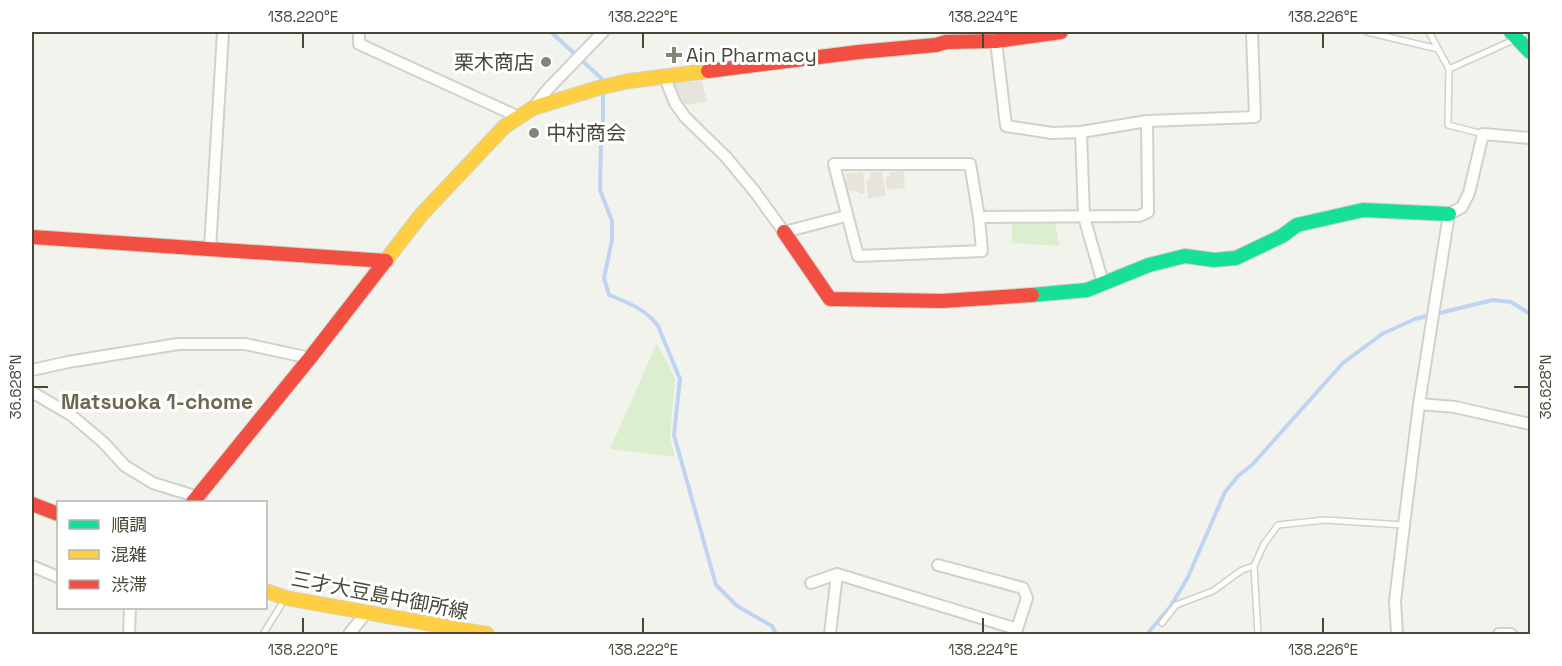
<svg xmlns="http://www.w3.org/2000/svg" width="1562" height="666" font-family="'Space Grotesk','Noto Sans JP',sans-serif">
  <rect width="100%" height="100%" fill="#f3f3ee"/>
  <g fill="#e7e5db">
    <path d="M 702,81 L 707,102 L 680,105 L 676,100 L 675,83 Z"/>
    <path d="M 882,171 L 886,196 L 868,199 L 866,180 L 870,179 L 869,173 Z"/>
    <path d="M 904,171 L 905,188 L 887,190 L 886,180 L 887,176 L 890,176 L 889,172 Z"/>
    <path d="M 863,172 L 865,193 L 859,194 L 858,191 L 845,192 L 844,182 L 847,181 L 846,173 Z"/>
  </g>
  <g fill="#dbefce">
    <path d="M 1012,222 L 1055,223 L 1060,246 L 1012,243 Z"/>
    <path d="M 657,343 L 675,378 L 670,438 L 675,457 L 610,449 Z"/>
  </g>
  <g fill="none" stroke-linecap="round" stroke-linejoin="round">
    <g stroke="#bed4f2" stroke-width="4">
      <path d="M 551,32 L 601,78 L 602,84"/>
      <path d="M 603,91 L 603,125 L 601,138 L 600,190 L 612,221 L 612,240 L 604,278 L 609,295 C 627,302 647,310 658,326 L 680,379 L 674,435 L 716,585 L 737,606 L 772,626 L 776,634"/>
      <path d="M 1147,634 L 1171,606 L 1188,577 L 1225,492 L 1238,476 L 1252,465 L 1343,363 L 1382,334 L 1415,319 L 1493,300 L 1511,302 L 1530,314"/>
    </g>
    <g stroke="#d1d1cb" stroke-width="8">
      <g id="lane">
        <path d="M 1367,32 L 1438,49"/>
        <path d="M 1429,32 L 1449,69 L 1448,125 L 1483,134"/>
        <path d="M 1449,69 L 1518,38 L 1526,32"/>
        <path d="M 1162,623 L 1176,605 L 1213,591 L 1242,570 L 1254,566"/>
        <path d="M 263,634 L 285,599"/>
        <path d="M 1258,634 L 1254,566 L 1264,544 L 1278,525 L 1325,520 L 1404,525"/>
      </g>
    </g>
    <g stroke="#d1d1cb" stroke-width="14">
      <g id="street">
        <path d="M 359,32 L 359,44 L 519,117"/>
        <path d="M 996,41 L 1006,126 L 1052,133 L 1081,132 L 1147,121 L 1255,117 L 1252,32"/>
        <path d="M 665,78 L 675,103 L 685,117 L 726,157 L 755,192 L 784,232 L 846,216"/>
        <path d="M 533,108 L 548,89 L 603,32"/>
        <path d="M 1081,132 L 1084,217 L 1103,283"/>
        <path d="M 979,217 L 970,164 L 834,164 L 858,256 L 982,251 L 979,217 L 1139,216 L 1148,212 L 1147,121"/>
        <path d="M 210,249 L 223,32"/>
        <path d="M 32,370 L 68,362 L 178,344 L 245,344 L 310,358"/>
        <path d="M 32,392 L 71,415 L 103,442 L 125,466 L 153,483 L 198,497"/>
        <path d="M 1419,404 L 1455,407 L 1530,424"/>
        <path d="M 938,565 L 1023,588 L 1027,598 L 1017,629"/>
        <path d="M 32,566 L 58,577"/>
        <path d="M 811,583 L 837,574"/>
        <path d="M 129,634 L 130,608"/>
        <path d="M 349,634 L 366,613"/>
        <path d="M 830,634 L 837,574 L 1017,629 L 1015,634"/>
        <path d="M 1397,634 L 1395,601 L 1404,525 L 1419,404 L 1449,214 L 1462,207 L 1469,193 L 1483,134 L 1530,138"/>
        <path d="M 1499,634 L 1511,634"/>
      </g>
    </g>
    <g stroke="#d3d2c5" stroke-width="16">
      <g id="fast">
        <path d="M 1511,32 L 1530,52"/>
        <path d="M 1032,295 L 1087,290 L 1149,265 L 1185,256 L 1214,260 L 1236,258 L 1282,236 L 1297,225 L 1363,210 L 1449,214"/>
      </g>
    </g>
    <g stroke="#d3d2c5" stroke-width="16">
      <g id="slow">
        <path d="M 383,264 L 421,215 L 505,126 L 533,108 L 598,88 L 629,81 L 708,71"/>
        <path d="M 266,591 L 286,598 L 487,634"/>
      </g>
    </g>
    <g stroke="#d3d2c5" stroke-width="16">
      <g id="jam">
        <path d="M 708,71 L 859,52 L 936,45 L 946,42 L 996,41 L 1061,32"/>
        <path d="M 784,232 L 830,299 L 942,301 L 1032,295"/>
        <path d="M 32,237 L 386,261"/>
        <path d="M 193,502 L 310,358 L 383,264"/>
        <path d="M 32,504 L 58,514"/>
      </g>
    </g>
    <use href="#lane" stroke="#fdfdfc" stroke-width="5"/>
    <use href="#street" stroke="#fdfdfc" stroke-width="10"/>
    <use href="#fast" stroke="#16e098" stroke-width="14"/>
    <use href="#slow" stroke="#ffcf43" stroke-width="14"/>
    <use href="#jam" stroke="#f24e42" stroke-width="14"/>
  </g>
  <path fill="none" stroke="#4b4738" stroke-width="2" d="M 303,33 L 303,48M 643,33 L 643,48M 983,33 L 983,48M 1323,33 L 1323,48M 33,387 L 48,387M 1514,387 L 1529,387M 303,618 L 303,633M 643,618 L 643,633M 983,618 L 983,633M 1323,618 L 1323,633"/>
  <g fill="#868378" stroke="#fff" stroke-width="2">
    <path d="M671 46h6v6h6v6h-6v6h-6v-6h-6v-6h6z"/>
    <circle cx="546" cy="62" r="6"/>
    <circle cx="534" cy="133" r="6"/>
  </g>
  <g text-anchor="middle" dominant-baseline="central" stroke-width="6" stroke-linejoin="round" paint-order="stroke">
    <g font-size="20" fill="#4b4738" stroke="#fff" text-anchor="start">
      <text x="686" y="55">Ain Pharmacy</text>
      <text x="534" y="62" text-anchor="end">栗木商店</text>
      <text x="546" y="133">中村商会</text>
    </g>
    <g font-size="20" fill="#4b4738" stroke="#fff">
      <text transform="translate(380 595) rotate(11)">三才大豆島中御所線</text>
    </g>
    <g font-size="21" font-weight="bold" fill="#6e674f" stroke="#fff">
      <text x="157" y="401">Matsuoka 1-chome</text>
    </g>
  </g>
  <rect width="1562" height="666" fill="none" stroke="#ffffff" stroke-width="66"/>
  <rect x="57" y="501" width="210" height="108" fill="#ffffff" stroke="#b7b5af" stroke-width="1.5"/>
  <rect x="69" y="520" width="30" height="9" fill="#16e098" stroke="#b7b5af" stroke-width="1.5"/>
  <text x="111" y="531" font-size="18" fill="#4b4738">順調</text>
  <rect x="69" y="550" width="30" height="9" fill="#ffcf43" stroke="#b7b5af" stroke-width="1.5"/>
  <text x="111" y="561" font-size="18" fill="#4b4738">混雑</text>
  <rect x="69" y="580" width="30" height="9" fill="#f24e42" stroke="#b7b5af" stroke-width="1.5"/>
  <text x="111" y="591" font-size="18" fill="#4b4738">渋滞</text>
  <rect x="33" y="33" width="1496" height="600" fill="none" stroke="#4b4738" stroke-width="2"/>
  <g font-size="15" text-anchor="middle" fill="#4b4738">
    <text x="303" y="22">138.220°E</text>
    <text x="643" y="22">138.222°E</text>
    <text x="983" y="22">138.224°E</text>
    <text x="1323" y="22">138.226°E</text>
    <text transform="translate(16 387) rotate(-90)" y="5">36.628°N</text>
    <text transform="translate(1546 387) rotate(-90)" y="5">36.628°N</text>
    <text x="303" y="655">138.220°E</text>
    <text x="643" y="655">138.222°E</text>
    <text x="983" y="655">138.224°E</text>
    <text x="1323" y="655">138.226°E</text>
  </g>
</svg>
